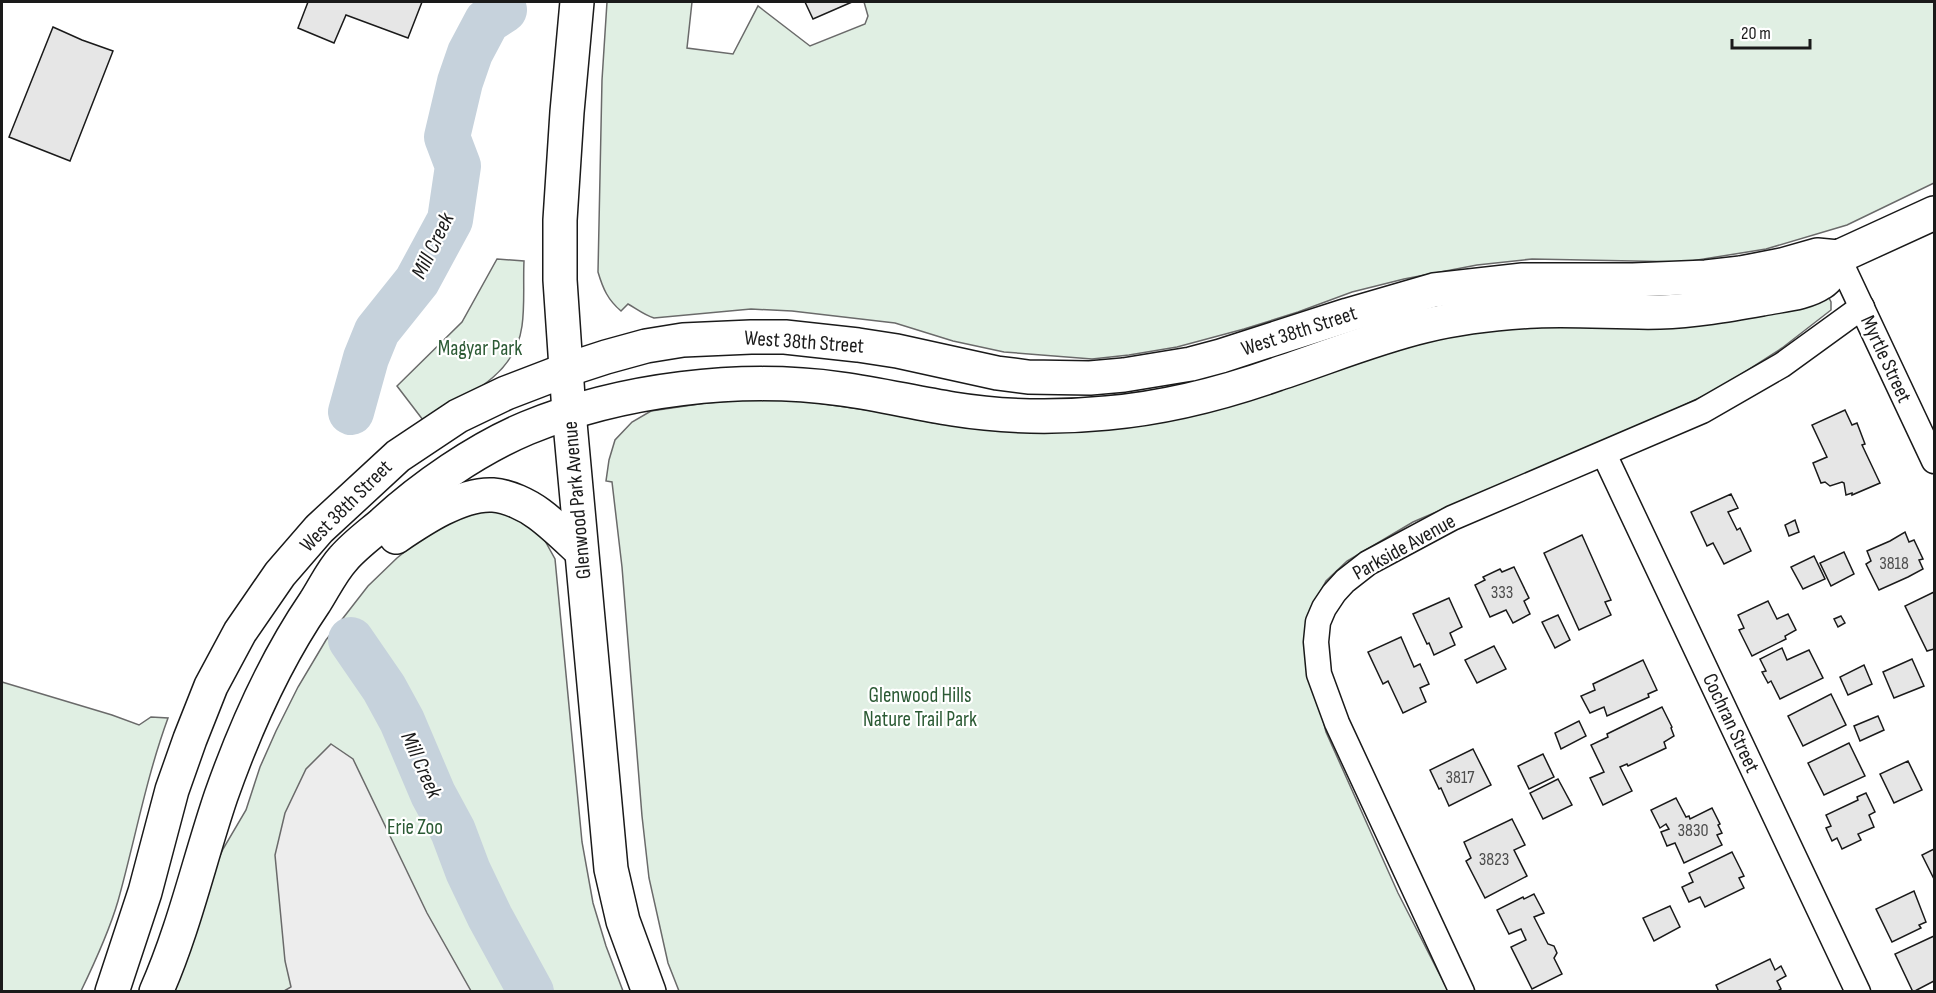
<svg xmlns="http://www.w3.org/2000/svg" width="1936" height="993" font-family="'Sofia Sans Condensed',sans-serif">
  <rect width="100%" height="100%" fill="#fff"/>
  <g fill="#e0efe3" stroke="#6a6a6a" stroke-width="1.5">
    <path d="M 607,2 L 692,2 L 687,48 L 733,54 L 758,6 L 810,46 L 865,24 L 868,16 L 864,2 L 1934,2 L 1934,183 L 1847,225 L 1766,249 L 1685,262 L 1532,259 L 1477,265 L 1404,279 L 1352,292 L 1298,312 L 1244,329 L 1177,347 L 1129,355 L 1092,359 L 1004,352 L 953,341 L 895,323 L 792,311 L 751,309 L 654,318 C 644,315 637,309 628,304 L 621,311 C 608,300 603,289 598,272 L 602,80 Z"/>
    <path d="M 497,259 L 524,261 C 523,282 525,305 522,326 C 515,378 463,397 423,420 L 397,386 L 462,322 Z"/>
    <path d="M 1828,296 L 1831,302 L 1831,310 L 1782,348 L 1720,388 L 1676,409 L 1413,522 L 1347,561 L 1326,581 L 1311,610 L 1309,664 L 1326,732 L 1398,893 L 1448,991 L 679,991 L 668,963 L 649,878 L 642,816 L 622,567 L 612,482 L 606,481 L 609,460 L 615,440 L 632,422 L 651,411 L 706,403 L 756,399 L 796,400 L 888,413 L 934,423 L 989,428 L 1409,339 Z"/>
    <path d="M 477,507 L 514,514 L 544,539 L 555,559 L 582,842 L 593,903 L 606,946 L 623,991 L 173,992 L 212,874 L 223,849 L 246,810 L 260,767 L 276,731 L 298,687 L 326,640 L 368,586 L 397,558 L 428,533 Z"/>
    <path d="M 2,682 L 112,715 L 139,725 L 151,717 L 168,718 C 146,778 135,840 118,901 C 109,932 95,962 81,991 L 2,991 Z"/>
  </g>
  <path fill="#ededed" stroke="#6a6a6a" stroke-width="1.5" d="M 331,744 L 353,759 L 427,913 L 471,991 L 284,991 L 291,987 L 285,961 L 275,855 L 285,813 L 306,769 Z"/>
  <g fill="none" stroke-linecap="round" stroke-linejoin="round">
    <g stroke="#c6d2dc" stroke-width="46">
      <path d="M 351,412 L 366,358 L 377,331 L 417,281 L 450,220 L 458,166 L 447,137 L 460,82 L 470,53 L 487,21 L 504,10"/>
      <path d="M 351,640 L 384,688 L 402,721 L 433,794 L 453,831 L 468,871 L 490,917 L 531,992"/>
    </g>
  </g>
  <g fill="#e6e6e6" stroke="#1a1a1a" stroke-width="1.5">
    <path d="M 308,2 L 422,2 L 408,38 L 346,15 L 334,43 L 298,28 Z"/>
    <path d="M 805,2 L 852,2 L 813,19 Z"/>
    <path d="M 53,27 L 82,40 L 113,51 L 70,161 L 9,137 Z"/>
    <path d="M 1845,410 L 1852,425 L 1857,423 L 1865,444 L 1862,445 L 1880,483 L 1852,495 L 1852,493 L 1846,495 L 1844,483 L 1842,482 L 1830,486 L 1825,482 L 1821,483 L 1813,463 L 1827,457 L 1812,425 Z"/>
    <path d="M 1731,494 L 1738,508 L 1728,512 L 1737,530 L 1740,528 L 1751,551 L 1724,564 L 1713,543 L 1707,546 L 1691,512 Z"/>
    <path d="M 1795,520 L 1799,532 L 1789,536 L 1785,525 Z"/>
    <path d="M 1905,532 L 1909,542 L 1914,540 L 1923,559 L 1919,560 L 1923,569 L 1908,577 L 1879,590 L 1866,564 L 1871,561 L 1867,551 L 1890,541 Z"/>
    <path d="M 1582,535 L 1611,600 L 1605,602 L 1611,615 L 1579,630 L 1544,553 Z"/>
    <path d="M 1844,552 L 1854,574 L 1831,586 L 1820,563 Z"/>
    <path d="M 1814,556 L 1825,579 L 1803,589 L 1791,567 Z"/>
    <path d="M 1514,567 L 1529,598 L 1524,601 L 1530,614 L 1513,623 L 1506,610 L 1490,617 L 1475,585 L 1485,580 L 1483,577 L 1500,569 L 1502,572 Z"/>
    <path d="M 1934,592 L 1934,649 L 1927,651 L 1905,606 Z"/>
    <path d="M 1449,598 L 1462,627 L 1450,633 L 1455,645 L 1434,655 L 1429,643 L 1427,644 L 1413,614 Z"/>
    <path d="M 1768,601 L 1777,619 L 1788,614 L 1796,630 L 1785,636 L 1786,639 L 1752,656 L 1739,630 L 1744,628 L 1738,615 Z"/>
    <path d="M 1558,615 L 1570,640 L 1555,648 L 1542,622 Z"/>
    <path d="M 1841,616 L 1845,623 L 1838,627 L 1834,619 Z"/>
    <path d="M 1401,637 L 1414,667 L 1420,664 L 1429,684 L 1420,688 L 1426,702 L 1403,713 L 1388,681 L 1383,684 L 1368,652 Z"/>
    <path d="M 1494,646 L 1506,669 L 1477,683 L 1465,660 Z"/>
    <path d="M 1782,648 L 1787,660 L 1809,650 L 1823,678 L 1780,699 L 1771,681 L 1768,683 L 1762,672 L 1766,671 L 1760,659 Z"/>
    <path d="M 1912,659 L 1924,686 L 1894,698 L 1883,672 Z"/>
    <path d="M 1643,660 L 1657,690 L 1648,694 L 1649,697 L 1607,716 L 1604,707 L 1590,713 L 1581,696 L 1595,690 L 1593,684 Z"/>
    <path d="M 1864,665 L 1872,684 L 1848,695 L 1840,677 Z"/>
    <path d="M 1831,694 L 1846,725 L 1803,746 L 1788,716 Z"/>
    <path d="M 1662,707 L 1672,727 L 1671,728 L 1674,736 L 1664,742 L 1666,748 L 1628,766 L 1627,764 L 1620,767 L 1632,791 L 1603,805 L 1590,778 L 1604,772 L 1591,745 L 1608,737 L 1607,734 Z"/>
    <path d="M 1878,716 L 1884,730 L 1860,741 L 1854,726 Z"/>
    <path d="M 1579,721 L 1586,736 L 1561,749 L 1555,733 Z"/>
    <path d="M 1849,743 L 1865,776 L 1824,795 L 1808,763 Z"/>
    <path d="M 1473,749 L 1491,785 L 1449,806 L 1441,788 L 1439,789 L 1430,770 Z"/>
    <path d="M 1543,754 L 1554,777 L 1529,789 L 1518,766 Z"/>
    <path d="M 1908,761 L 1922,790 L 1894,803 L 1880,774 Z"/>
    <path d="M 1558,779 L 1572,805 L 1543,819 L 1530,793 Z"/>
    <path d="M 1866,793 L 1875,812 L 1869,815 L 1874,827 L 1858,834 L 1861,840 L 1842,849 L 1837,838 L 1832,841 L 1826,828 L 1831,826 L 1826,815 L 1858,800 L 1857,797 Z"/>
    <path d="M 1676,798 L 1686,817 L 1689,816 L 1690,819 L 1712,808 L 1720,824 L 1718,825 L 1722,833 L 1717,835 L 1722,845 L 1684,863 L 1675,843 L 1667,846 L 1661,832 L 1669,829 L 1666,824 L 1660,828 L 1651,810 Z"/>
    <path d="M 1512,819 L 1525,845 L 1514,850 L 1527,876 L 1485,898 L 1466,861 L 1471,858 L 1464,842 Z"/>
    <path d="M 1934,849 L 1934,879 L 1922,855 Z"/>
    <path d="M 1732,852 L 1744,876 L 1739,878 L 1744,888 L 1705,907 L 1700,897 L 1689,902 L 1682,887 L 1693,882 L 1689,873 Z"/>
    <path d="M 1914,891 L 1926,922 L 1919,925 L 1921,928 L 1892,942 L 1876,909 Z"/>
    <path d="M 1534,894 L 1544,913 L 1534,917 L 1548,944 L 1554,946 L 1557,953 L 1554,958 L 1562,974 L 1532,989 L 1511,947 L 1526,940 L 1521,929 L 1509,934 L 1497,910 L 1523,897 L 1524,899 Z"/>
    <path d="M 1670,906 L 1680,927 L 1654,941 L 1643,918 Z"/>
    <path d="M 1934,936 L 1934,981 L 1913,992 L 1895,954 Z"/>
    <path d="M 1770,959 L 1775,970 L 1781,966 L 1786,976 L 1777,981 L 1781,989 L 1776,992 L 1719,992 L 1716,985 Z"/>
  </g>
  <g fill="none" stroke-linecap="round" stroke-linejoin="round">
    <g stroke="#1a1a1a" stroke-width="27">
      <g id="street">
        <path d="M 1838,257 L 1934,461"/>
        <path d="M 1604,454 L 1858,992"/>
        <path d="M 1462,992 L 1337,723 L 1319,674 L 1316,642 L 1318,622 L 1324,608 L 1334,593 L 1345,581 L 1368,563 L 1452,518 L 1702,411 L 1782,365 L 1862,307"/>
      </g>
    </g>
    <g stroke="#1a1a1a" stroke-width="36">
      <g id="secondary">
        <path d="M 577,2 L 567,112 L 560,220 L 560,280 L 569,412 L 611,869 L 623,921 L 649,992"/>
        <path d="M 396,537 C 421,520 461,493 493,495 C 508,496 527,505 539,514 C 554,525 568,539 581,551"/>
        <path d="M 112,992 L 145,892 L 172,790 L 190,739 L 211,686 L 240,632 L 280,574 L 319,529 L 398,456 L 458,416 L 506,393 L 566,370 L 606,357 L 646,346 L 683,340 L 751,337 L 785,337 L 858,345 L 897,351 L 997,373 L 1028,377 L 1090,378 L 1124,375 L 1191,364 L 1221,356 L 1348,315 L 1434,290 L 1523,280 L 1633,280 L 1706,277 L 1741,273 L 1782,265 L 1817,255 L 1838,257 L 1934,213"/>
        <path d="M 156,992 C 184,929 199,861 221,796 C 245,728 274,662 315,602 C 324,588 332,571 343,559 C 354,546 369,535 382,524 C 422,487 477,449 527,428 C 622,389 740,375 841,389 C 879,394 915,403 953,409 C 1003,417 1056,418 1107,413 C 1164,408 1223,393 1277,374 C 1326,358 1374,338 1424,326 C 1461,317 1498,313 1536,311 C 1578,309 1619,313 1660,312 C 1694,311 1728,305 1762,299 C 1781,295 1805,294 1821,283 C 1831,277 1833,267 1838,257"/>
      </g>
    </g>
    <use href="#street" stroke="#fff" stroke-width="24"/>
    <use href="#secondary" stroke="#fff" stroke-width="33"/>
  </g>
  <g text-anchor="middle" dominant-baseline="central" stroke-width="4.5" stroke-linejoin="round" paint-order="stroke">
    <g font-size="18" fill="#4d4d4d">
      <text x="1894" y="563">3818</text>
      <text x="1502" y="592">333</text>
      <text x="1460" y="777">3817</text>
      <text x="1693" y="830">3830</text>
      <text x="1494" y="859">3823</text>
    </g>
    <g font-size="21" fill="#1a1a1a" stroke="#fff">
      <text transform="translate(1299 331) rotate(-18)">West 38th Street</text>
      <text transform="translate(804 342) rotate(4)">West 38th Street</text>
      <text transform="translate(1886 359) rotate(65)">Myrtle Street</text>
      <text transform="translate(577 500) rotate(-95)">Glenwood Park Avenue</text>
      <text transform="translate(346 506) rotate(-45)">West 38th Street</text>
      <text transform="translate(1404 547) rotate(-29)">Parkside Avenue</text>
      <text transform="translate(1731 723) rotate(65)">Cochran Street</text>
    </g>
    <g font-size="21" fill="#2b5a34" stroke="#fff">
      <text x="480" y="348">Magyar Park</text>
      <text x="920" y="695">Glenwood Hills<tspan x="920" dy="24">Nature Trail Park</tspan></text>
      <text x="415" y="827">Erie Zoo</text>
    </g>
    <g font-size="22" font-style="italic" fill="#1a1a1a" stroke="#fff">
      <text transform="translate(433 246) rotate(-64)">Mill Creek</text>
      <text transform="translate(421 765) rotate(66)">Mill Creek</text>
    </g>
  </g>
  <rect width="1936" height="993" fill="none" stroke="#1a1a1a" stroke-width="6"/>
  <path d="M1732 39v9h78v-9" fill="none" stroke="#1a1a1a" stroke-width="3"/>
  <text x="1741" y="39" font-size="18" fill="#1a1a1a" stroke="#ffffff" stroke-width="4.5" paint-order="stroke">20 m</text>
</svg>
